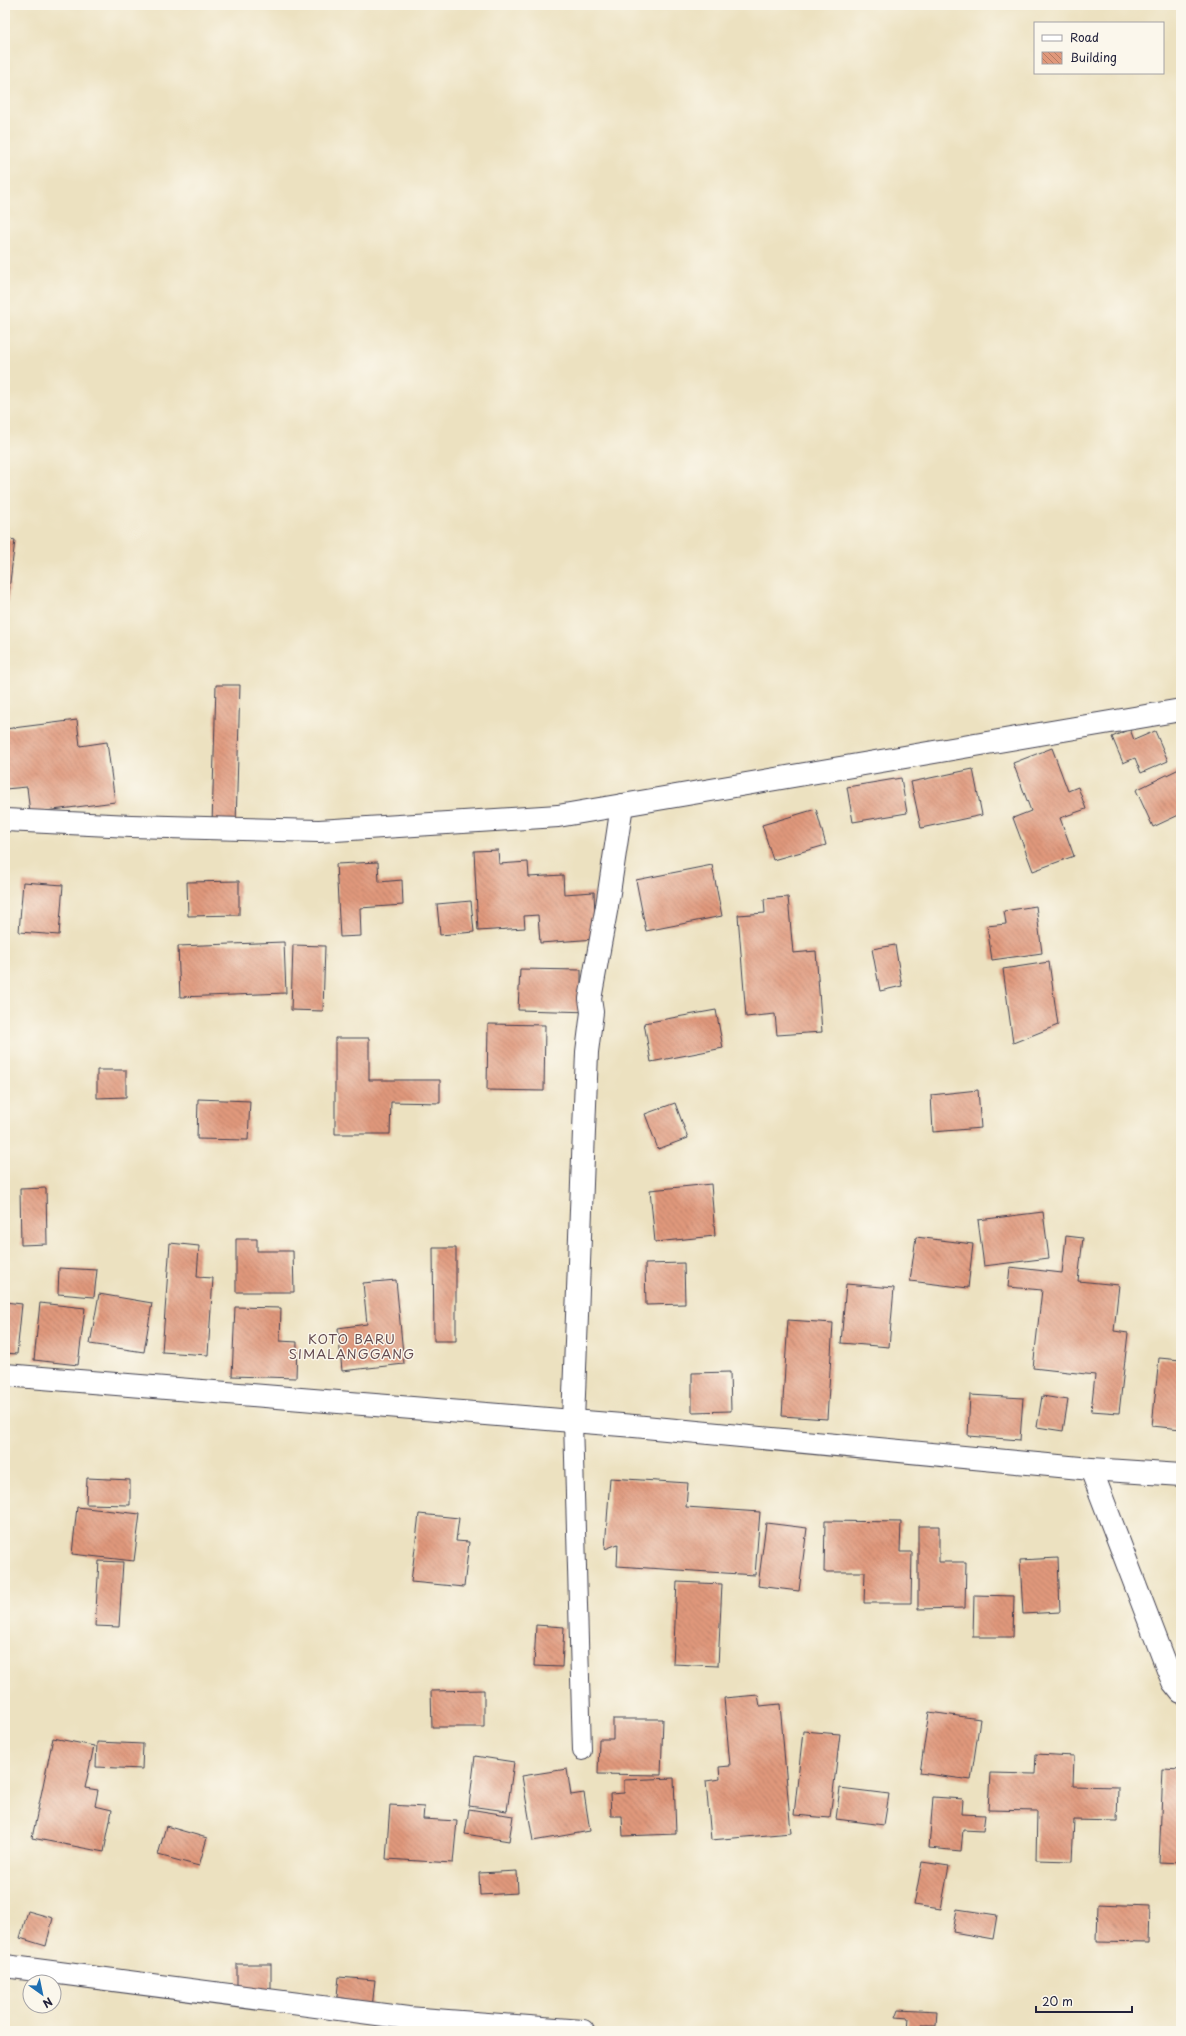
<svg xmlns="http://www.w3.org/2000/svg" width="1186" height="2036" font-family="'Playpen Sans',sans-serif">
  <defs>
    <pattern id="building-back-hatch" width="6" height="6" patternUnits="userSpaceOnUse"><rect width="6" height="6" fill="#e0987b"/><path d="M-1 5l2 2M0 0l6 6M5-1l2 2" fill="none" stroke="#b57c66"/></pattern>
  </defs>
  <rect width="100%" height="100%" fill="#fbf7ec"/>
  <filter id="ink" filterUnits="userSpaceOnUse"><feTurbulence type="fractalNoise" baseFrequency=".025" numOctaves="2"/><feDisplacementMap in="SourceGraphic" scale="8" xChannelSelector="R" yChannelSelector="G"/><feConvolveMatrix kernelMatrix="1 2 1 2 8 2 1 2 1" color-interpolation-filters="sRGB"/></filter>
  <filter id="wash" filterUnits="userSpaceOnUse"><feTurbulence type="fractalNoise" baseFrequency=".012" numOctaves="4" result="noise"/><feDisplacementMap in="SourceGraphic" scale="16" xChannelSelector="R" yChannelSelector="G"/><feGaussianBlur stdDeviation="0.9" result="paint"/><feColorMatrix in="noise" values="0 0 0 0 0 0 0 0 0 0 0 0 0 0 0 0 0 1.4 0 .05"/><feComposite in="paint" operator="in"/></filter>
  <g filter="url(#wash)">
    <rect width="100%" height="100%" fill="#ece1c0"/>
    <g id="blocks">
      <g fill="url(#building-back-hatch)">
        <path d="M 5,538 L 15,540 L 6,616 L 5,616 Z"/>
        <path d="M 216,685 L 240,685 L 236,825 L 212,825 Z"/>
        <path d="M 77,720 L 80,746 L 107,742 L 115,802 L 30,813 L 27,787 L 5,789 L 5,729 Z"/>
        <path d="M 1130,729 L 1134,740 L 1155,731 L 1168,761 L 1141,773 L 1135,758 L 1123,763 L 1112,737 Z"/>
        <path d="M 1052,748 L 1068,791 L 1078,787 L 1086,809 L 1060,818 L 1074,856 L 1033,871 L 1013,818 L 1031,811 L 1013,763 Z"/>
        <path d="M 1181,768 L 1181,814 L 1153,827 L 1136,790 Z"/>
        <path d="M 973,769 L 982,815 L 921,828 L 911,782 Z"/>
        <path d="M 901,778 L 907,813 L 853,822 L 847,787 Z"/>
        <path d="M 816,809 L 826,845 L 773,860 L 762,825 Z"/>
        <path d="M 498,850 L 499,864 L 528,862 L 529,877 L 563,875 L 564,894 L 594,892 L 596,939 L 540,943 L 538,915 L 524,916 L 525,928 L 478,931 L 474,851 Z"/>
        <path d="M 378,862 L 379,882 L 402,880 L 403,905 L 360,908 L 361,936 L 340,937 L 336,864 Z"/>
        <path d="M 712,865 L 722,916 L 646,931 L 636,880 Z"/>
        <path d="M 239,881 L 239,915 L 188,916 L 187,882 Z"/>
        <path d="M 23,882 L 63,885 L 59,935 L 19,932 Z"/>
        <path d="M 788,897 L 793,953 L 816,951 L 822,1032 L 777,1035 L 775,1014 L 746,1017 L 738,915 L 765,913 L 764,899 Z"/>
        <path d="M 471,901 L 474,932 L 440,935 L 437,904 Z"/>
        <path d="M 1036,906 L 1042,953 L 992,960 L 987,926 L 1006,924 L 1004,911 Z"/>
        <path d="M 284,942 L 286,993 L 180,997 L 178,946 Z"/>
        <path d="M 293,945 L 325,946 L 323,1011 L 291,1010 Z"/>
        <path d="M 895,945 L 902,986 L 880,991 L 872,949 Z"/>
        <path d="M 1049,962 L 1058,1025 L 1013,1043 L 1003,969 Z"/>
        <path d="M 520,969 L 581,970 L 581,984 L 593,984 L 592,1012 L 518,1010 Z"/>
        <path d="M 716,1010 L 723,1048 L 651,1062 L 644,1023 Z"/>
        <path d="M 488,1024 L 545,1025 L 544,1091 L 487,1090 Z"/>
        <path d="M 335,1038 L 369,1038 L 369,1080 L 440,1080 L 440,1103 L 391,1102 L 390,1134 L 335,1134 Z"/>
        <path d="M 97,1070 L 126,1070 L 126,1097 L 97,1098 Z"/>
        <path d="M 978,1090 L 981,1128 L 933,1132 L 931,1095 Z"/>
        <path d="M 198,1099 L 250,1101 L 248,1140 L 197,1139 Z"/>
        <path d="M 675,1103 L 688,1138 L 658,1149 L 645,1114 Z"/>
        <path d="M 711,1184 L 715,1236 L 655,1242 L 650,1190 Z"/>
        <path d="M 46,1188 L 47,1244 L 21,1245 L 20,1189 Z"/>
        <path d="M 1043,1212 L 1049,1258 L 984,1266 L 978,1220 Z"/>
        <path d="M 1066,1236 L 1083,1238 L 1078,1281 L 1119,1285 L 1114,1331 L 1128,1333 L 1119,1413 L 1091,1411 L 1095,1375 L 1033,1368 L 1042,1290 L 1008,1287 L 1010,1267 L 1062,1273 Z"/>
        <path d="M 916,1237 L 973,1244 L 968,1288 L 910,1281 Z"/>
        <path d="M 236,1239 L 257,1239 L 257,1251 L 293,1251 L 294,1292 L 236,1292 Z"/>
        <path d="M 170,1243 L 199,1246 L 197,1277 L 213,1278 L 208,1355 L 162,1352 Z"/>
        <path d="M 433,1248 L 456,1248 L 456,1341 L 434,1341 Z"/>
        <path d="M 684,1263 L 685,1304 L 646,1305 L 645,1264 Z"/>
        <path d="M 59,1268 L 97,1270 L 94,1297 L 58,1294 Z"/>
        <path d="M 396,1280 L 404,1364 L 342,1371 L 338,1328 L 367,1324 L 363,1283 Z"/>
        <path d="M 846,1284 L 894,1288 L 889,1347 L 841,1343 Z"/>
        <path d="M 99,1294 L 152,1303 L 144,1352 L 90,1344 Z"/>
        <path d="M 5,1302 L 22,1304 L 17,1354 L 5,1353 Z"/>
        <path d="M 40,1303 L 85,1308 L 78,1365 L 34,1360 Z"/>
        <path d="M 235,1307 L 281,1308 L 280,1341 L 297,1342 L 296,1378 L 232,1376 Z"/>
        <path d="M 788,1320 L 833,1323 L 827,1419 L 782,1416 Z"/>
        <path d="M 1159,1358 L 1181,1360 L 1181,1429 L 1152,1426 Z"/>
        <path d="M 730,1372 L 731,1411 L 692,1412 L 692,1373 Z"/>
        <path d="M 970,1395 L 1023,1398 L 1020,1440 L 968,1436 Z"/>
        <path d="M 1042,1396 L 1068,1400 L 1063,1431 L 1037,1427 Z"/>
        <path d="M 87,1478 L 130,1480 L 130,1505 L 86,1504 Z"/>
        <path d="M 610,1478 L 688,1483 L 686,1507 L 760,1512 L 755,1575 L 617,1566 L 618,1544 L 605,1549 Z"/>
        <path d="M 77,1507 L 140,1514 L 134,1561 L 72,1554 Z"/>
        <path d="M 419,1514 L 459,1518 L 456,1541 L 469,1542 L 464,1587 L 411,1582 Z"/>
        <path d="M 825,1521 L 901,1522 L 900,1552 L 912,1552 L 911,1603 L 864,1603 L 865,1572 L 824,1572 Z"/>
        <path d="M 766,1523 L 807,1528 L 799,1591 L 758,1586 Z"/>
        <path d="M 918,1526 L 939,1526 L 939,1562 L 966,1562 L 965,1608 L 918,1609 Z"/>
        <path d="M 1058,1558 L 1060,1612 L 1023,1614 L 1020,1560 Z"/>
        <path d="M 99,1561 L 123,1562 L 119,1627 L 95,1626 Z"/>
        <path d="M 677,1582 L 722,1584 L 718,1666 L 673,1664 Z"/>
        <path d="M 974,1595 L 1014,1596 L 1013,1637 L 973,1637 Z"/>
        <path d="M 536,1625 L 564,1627 L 562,1667 L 534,1666 Z"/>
        <path d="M 484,1690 L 484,1727 L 432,1727 L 431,1691 Z"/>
        <path d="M 758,1695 L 760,1706 L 780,1704 L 791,1833 L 711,1840 L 706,1781 L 720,1779 L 719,1767 L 730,1766 L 724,1698 Z"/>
        <path d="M 929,1712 L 980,1719 L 971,1780 L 920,1773 Z"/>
        <path d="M 613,1719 L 663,1719 L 661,1775 L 598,1774 L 599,1739 L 613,1739 Z"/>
        <path d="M 803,1731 L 840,1734 L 830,1818 L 794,1815 Z"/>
        <path d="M 53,1738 L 94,1746 L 85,1788 L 98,1790 L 95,1806 L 112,1810 L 104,1852 L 32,1838 Z"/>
        <path d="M 97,1742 L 143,1744 L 142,1769 L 96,1767 Z"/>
        <path d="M 1036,1754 L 1074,1756 L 1073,1786 L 1118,1787 L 1117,1821 L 1074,1820 L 1072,1861 L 1036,1860 L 1037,1811 L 988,1810 L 990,1773 L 1035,1774 Z"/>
        <path d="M 475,1756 L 514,1762 L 507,1811 L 469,1806 Z"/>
        <path d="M 567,1769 L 571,1795 L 584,1793 L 590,1831 L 533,1841 L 522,1776 Z"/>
        <path d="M 1163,1769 L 1181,1770 L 1181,1863 L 1159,1862 Z"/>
        <path d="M 674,1778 L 676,1834 L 623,1836 L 622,1816 L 611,1816 L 610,1794 L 624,1793 L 624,1780 Z"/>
        <path d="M 840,1788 L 889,1794 L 884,1825 L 836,1819 Z"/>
        <path d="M 933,1797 L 963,1799 L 962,1814 L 985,1815 L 983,1831 L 963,1830 L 961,1851 L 929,1848 Z"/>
        <path d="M 390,1805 L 424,1807 L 423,1819 L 457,1821 L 453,1863 L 386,1859 Z"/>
        <path d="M 469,1809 L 513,1816 L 509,1841 L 465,1834 Z"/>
        <path d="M 166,1826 L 207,1838 L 199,1866 L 158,1855 Z"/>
        <path d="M 922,1862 L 949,1866 L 941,1909 L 914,1905 Z"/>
        <path d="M 517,1871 L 518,1893 L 480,1895 L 479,1873 Z"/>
        <path d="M 1098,1904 L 1149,1906 L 1148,1943 L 1097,1942 Z"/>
        <path d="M 957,1909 L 997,1915 L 993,1939 L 953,1932 Z"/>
        <path d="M 28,1911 L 53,1918 L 46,1946 L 20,1938 Z"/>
        <path d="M 1178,1937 L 1181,1937 L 1181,1988 L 1180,1988 Z"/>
        <rect x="237" y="1964" width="34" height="26"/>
        <path d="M 339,1977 L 375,1980 L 372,2008 L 336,2005 Z"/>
        <path d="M 899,2009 L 937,2011 L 936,2025 L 922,2025 L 921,2031 L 907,2031 L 908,2018 L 896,2017 Z"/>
      </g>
    </g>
  </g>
  <g filter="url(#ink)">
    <use href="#blocks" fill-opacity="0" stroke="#403f4f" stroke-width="1"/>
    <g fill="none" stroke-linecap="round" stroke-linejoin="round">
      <g stroke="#403f4f" stroke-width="20">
        <path id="service" d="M 573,1421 L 582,1751"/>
      </g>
      <g stroke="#403f4f" stroke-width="24">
        <g id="minor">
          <path d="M 5,820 L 131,826 L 319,831 L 558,816 L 1181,710"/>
          <path d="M 573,1421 L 587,1052 L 592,1012 L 590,999 L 607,906 L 622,805"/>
          <path d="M 1091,1469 L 1168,1670 L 1173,1682 L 1181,1692"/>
          <path d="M 5,1966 L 408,2018 L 583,2031"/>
        </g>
      </g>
      <g stroke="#403f4f" stroke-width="24">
        <path id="secondary" d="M 5,1375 L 634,1426 L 1091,1469 L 1181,1475"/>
      </g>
      <use href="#service" stroke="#fff" stroke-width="18"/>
      <use href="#minor" stroke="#fff" stroke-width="22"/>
      <use href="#secondary" stroke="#fff" stroke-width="22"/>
    </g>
  </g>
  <g text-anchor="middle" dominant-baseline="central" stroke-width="3" stroke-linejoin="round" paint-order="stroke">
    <g font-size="13" letter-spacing="1" fill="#644b51" stroke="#fbf7ec">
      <text x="352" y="1338">KOTO BARU<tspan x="352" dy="15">SIMALANGGANG</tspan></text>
    </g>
  </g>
  <rect width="1186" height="2036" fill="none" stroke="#fbf7ec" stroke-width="20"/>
  <rect x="1034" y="22" width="130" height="52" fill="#fbf7ec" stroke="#a4a2a5"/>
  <rect x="1042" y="35" width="20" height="6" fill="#ffffff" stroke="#a4a2a5"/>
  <text x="1070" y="42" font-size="12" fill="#22223b">Road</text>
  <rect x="1042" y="52" width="20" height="12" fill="url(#building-back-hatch)" stroke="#a4a2a5"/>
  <text x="1070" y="62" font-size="12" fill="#22223b">Building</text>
  <g transform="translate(42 1994) rotate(147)"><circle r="19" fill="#fbf7ec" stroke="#a4a2a5"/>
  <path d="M0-3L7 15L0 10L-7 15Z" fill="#1f6fb2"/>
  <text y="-6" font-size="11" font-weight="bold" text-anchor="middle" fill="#22223b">N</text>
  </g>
  <path d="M1036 2006v6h96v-6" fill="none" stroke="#22223b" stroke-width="2"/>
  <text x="1042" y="2006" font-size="12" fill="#22223b" stroke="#fbf7ec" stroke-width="3" paint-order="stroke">20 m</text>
</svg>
